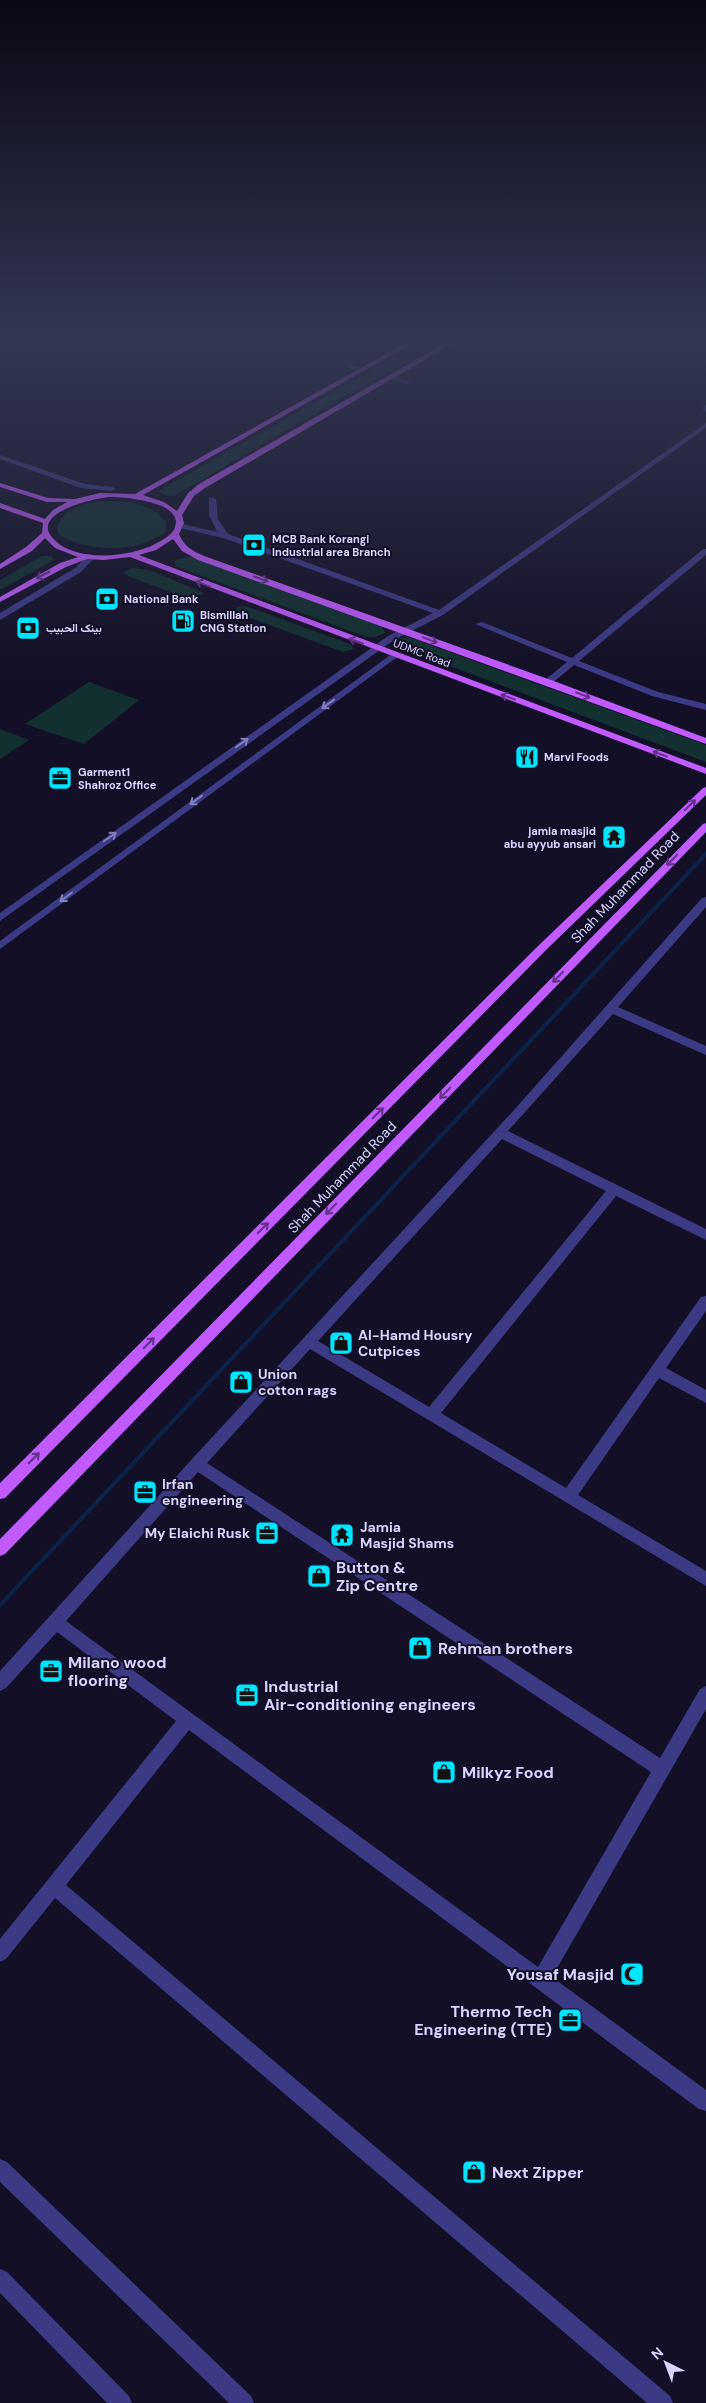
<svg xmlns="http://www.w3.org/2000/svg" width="706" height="2403" font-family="'DM Sans',Vazirmatn,sans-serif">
  <rect width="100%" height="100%" fill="#130f26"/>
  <g fill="#12302f">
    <path d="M 424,341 L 444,341 L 348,394 L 174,496 L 164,495 L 158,491 Z"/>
    <path d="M 102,501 C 124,501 152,502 166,522 L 166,532 C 136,553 90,553 59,535 L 57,526 C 64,508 84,504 102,501 Z"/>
    <path d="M 42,556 L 51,556 L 54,560 L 0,590 L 0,580 Z"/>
    <path d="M 186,557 L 194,557 L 382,626 L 385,633 L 375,637 L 366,637 L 175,566 L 175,560 Z"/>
    <path d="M 133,568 L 152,571 L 204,593 L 198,597 L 189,599 L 128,576 L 123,572 Z"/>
    <path d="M 246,606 L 350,644 L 354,649 L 343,652 L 234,612 L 237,607 Z"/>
    <path d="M 408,637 L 706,745 L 706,762 L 399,647 L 393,643 L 398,638 Z"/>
    <path d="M 89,682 L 139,700 L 84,744 L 25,724 Z"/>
    <path d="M 0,729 L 29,740 L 0,759 Z"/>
  </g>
  <path fill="#0c2248" d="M 706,851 L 706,857 L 0,1608 L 0,1602 Z"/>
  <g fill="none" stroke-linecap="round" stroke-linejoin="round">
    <g fill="#3d3a85" fill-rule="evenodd">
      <path d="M 347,364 L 364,369 L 365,370 L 362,372 L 345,367 L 345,365 Z"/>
      <path d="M 390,376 L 409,381 L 410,382 L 407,384 L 388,379 L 387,378 Z"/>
      <path d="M 706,405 L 706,412 L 703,410 L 703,407 Z"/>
      <path d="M 706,423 L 706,428 L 443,615 L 394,640 L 0,921 L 0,913 L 388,636 L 433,613 L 223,538 L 175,527 L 175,523 L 178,523 L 217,532 L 209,515 L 209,497 L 216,499 L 218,519 L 228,534 L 439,610 Z"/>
      <path d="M 0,455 L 85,484 L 112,487 L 116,489 L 112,491 L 81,488 L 0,459 Z"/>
      <path d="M 703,549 L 706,549 L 706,555 L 579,661 L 658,692 L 706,704 L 706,710 L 652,696 L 574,665 L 551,684 L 545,684 L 545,680 L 567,662 L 475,624 L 482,622 L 572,658 Z"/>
      <path d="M 89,554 L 96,556 L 81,572 L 0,620 L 0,613 L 75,568 Z"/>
      <path d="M 393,653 L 400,655 L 0,949 L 0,941 Z"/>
      <path d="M 706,897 L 706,907 L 618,1007 L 706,1046 L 706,1055 L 613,1014 L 508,1131 L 706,1229 L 706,1240 L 616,1196 L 441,1413 L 566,1488 L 701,1297 L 706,1296 L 706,1311 L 666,1368 L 706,1390 L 706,1403 L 659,1378 L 578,1495 L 706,1571 L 706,1586 L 310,1349 L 207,1463 L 660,1758 L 700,1689 L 706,1686 L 706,1709 L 552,1977 L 706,2090 L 706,2111 L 699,2109 L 189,1730 L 66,1885 L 670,2396 L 673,2403 L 647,2403 L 55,1898 L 6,1959 L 0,1962 L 0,1939 L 176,1721 L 57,1632 L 6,1688 L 0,1691 L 0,1671 L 193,1458 L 514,1110 L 702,898 ZM 502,1139 L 606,1191 L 429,1407 L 318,1341 ZM 198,1472 L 651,1772 L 538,1967 L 66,1621 Z"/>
      <path d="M 0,2159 L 7,2162 L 251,2396 L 254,2403 L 229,2403 L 0,2182 Z"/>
      <path d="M 0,2269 L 7,2272 L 129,2396 L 132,2403 L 107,2403 L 0,2293 Z"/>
    </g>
    <g fill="#c25bff" fill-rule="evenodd">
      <path d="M 409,341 L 417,341 L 143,495 L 164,502 L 177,511 L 188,493 L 199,484 L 449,341 L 457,341 L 205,488 L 194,496 L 182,515 L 184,523 L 179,534 C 184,546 192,551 204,556 L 551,680 L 706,738 L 706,744 L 198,560 L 182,551 L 173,539 L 156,550 L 139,555 L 706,768 L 706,774 L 130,557 L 104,560 L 87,559 L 66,567 L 0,602 L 0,597 L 60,563 L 78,557 L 55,548 L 45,538 L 32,551 L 0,569 L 0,564 L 26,547 L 42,533 L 43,523 L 0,508 L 0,503 L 45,519 L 53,510 L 67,502 L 47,502 L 0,487 L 0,483 L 48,498 L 75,499 L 100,493 L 135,494 ZM 109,497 C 124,497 177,501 176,523 C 176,533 163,540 155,544 C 129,558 71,563 51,536 C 33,511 97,498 109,497 Z"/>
      <path d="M 706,787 L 706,795 L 545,951 L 5,1498 L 0,1499 L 0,1483 L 537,947 L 703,788 Z"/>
      <path d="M 706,823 L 706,832 L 5,1554 L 0,1556 L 0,1539 L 703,824 Z"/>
    </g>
  </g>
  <defs><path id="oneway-shaft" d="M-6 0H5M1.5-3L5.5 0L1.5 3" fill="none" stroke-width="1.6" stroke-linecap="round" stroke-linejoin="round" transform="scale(1.25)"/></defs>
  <g stroke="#623188">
    <use href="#oneway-shaft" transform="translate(43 575) rotate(153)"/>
    <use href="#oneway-shaft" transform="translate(261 579) rotate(20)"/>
    <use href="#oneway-shaft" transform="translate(203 584) rotate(-158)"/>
    <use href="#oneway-shaft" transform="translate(430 640) rotate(20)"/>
    <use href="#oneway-shaft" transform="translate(356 641) rotate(-160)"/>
    <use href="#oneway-shaft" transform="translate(583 695) rotate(21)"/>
    <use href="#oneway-shaft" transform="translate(508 697) rotate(-160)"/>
    <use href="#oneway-shaft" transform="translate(660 754) rotate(-160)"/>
    <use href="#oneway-shaft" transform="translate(690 805) rotate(-44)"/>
    <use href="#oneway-shaft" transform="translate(672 860) rotate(134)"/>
    <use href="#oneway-shaft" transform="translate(558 977) rotate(134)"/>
    <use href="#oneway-shaft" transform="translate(445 1093) rotate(134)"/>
    <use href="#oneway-shaft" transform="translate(378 1113) rotate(-45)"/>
    <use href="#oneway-shaft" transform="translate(331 1209) rotate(134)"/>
    <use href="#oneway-shaft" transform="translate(263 1228) rotate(-45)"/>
    <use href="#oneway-shaft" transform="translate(149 1343) rotate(-45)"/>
    <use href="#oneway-shaft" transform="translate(34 1458) rotate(-45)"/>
  </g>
  <g stroke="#837fbc">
    <use href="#oneway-shaft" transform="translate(328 704) rotate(144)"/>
    <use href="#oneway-shaft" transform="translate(242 743) rotate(-35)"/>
    <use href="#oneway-shaft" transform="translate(196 800) rotate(144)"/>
    <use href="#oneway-shaft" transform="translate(110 837) rotate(-35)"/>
    <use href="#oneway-shaft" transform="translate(66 897) rotate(143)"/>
  </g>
  <linearGradient id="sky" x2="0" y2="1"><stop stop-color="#0a0815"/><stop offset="0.5" stop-color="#333752"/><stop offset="1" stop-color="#333752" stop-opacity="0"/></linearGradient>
  <rect width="706" height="678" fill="url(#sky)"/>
  <defs>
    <g id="bank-square" transform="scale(1.25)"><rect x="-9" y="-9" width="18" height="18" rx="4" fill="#00e5ff" stroke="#130f26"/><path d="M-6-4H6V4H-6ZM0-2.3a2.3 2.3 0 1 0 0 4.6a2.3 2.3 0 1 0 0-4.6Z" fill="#111"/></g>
    <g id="fuel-square" transform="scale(1.25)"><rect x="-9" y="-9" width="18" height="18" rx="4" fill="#00e5ff" stroke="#130f26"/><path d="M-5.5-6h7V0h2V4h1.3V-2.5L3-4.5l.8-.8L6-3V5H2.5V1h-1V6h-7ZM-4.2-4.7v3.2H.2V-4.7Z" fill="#111"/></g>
    <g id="restaurant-square" transform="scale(1.25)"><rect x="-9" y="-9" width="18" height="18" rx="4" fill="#00e5ff" stroke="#130f26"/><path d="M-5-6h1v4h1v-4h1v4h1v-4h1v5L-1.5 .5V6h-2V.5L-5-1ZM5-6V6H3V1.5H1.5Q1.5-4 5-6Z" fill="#111"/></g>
    <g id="office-square" transform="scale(1.25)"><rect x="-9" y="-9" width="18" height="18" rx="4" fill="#00e5ff" stroke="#130f26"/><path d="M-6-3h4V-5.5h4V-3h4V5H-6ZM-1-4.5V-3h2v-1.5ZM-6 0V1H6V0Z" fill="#111"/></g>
    <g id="temple-square" transform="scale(1.25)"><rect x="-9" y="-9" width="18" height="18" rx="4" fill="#00e5ff" stroke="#130f26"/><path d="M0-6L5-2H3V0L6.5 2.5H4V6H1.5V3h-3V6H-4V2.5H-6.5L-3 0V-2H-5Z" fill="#111"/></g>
    <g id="shop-square" transform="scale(1.25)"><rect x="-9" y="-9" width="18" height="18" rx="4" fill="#00e5ff" stroke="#130f26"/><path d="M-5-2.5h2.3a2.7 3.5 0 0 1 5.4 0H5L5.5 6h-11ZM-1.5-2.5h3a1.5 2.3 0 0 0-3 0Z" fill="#111"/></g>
    <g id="mosque-square" transform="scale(1.25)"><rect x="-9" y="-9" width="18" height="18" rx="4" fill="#00e5ff" stroke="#130f26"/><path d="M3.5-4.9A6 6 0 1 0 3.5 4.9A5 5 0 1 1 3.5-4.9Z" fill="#111"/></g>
  </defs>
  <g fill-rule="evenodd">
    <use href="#bank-square" x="254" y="545"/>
    <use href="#bank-square" x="107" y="599"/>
    <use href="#fuel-square" x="183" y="621"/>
    <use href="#bank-square" x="28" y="628"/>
    <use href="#restaurant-square" x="527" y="757"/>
    <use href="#office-square" x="60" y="778"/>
    <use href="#temple-square" x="614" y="837"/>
    <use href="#shop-square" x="341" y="1343"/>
    <use href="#shop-square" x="241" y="1382"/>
    <use href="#office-square" x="145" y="1492"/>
    <use href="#office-square" x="267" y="1533"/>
    <use href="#temple-square" x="342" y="1535"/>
    <use href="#shop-square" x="319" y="1576"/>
    <use href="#shop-square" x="420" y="1648"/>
    <use href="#office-square" x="51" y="1671"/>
    <use href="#office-square" x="247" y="1695"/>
    <use href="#shop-square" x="444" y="1772"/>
    <use href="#mosque-square" x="632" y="1974"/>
    <use href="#office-square" x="570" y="2020"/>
    <use href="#shop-square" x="474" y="2172"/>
  </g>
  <g text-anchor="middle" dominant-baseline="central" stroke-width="4" stroke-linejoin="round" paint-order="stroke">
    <g font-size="11" font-weight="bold" fill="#d9d4ff" stroke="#130f26" text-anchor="start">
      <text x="272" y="539">MCB Bank Korangi<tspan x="272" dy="13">Industrial area Branch</tspan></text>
      <text x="124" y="599">National Bank</text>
      <text x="200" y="615">Bismillah<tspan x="200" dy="13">CNG Station</tspan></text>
      <text x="46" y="628">بينک الحبيب</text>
      <text x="544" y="757">Marvi Foods</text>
      <text x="78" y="772">Garment1<tspan x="78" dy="13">Shahroz Office</tspan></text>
      <text x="596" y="831" text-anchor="end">jamia masjid<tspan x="596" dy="13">abu ayyub ansari</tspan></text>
    </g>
    <g font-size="11" fill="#d9d4ff" stroke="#130f26">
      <text transform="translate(422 653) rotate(21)">UDMC Road</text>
    </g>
    <g font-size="14" fill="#d9d4ff" stroke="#130f26">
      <text transform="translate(625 887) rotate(-46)">Shah Muhammad Road</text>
      <text transform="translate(342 1177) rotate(-46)">Shah Muhammad Road</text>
    </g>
    <g font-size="14" font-weight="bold" fill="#d9d4ff" stroke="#130f26" text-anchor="start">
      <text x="358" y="1335">Al-Hamd Housry<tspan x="358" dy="16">Cutpices</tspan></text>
      <text x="258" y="1374">Union<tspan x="258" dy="16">cotton rags</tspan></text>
      <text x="162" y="1484">Irfan<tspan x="162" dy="16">engineering</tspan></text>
      <text x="360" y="1527">Jamia<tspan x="360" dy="16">Masjid Shams</tspan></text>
      <text x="250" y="1533" text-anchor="end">My Elaichi Rusk</text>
    </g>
    <g font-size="16" font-weight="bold" fill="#d9d4ff" stroke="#130f26" text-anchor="start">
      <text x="336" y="1567">Button &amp;<tspan x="336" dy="18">Zip Centre</tspan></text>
      <text x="438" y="1648">Rehman brothers</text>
      <text x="68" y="1662">Milano wood<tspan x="68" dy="18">flooring</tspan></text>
      <text x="264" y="1686">Industrial<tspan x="264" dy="18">Air-conditioning engineers</tspan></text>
      <text x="462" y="1772">Milkyz Food</text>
      <text x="614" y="1974" text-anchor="end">Yousaf Masjid</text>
      <text x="552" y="2011" text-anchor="end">Thermo Tech<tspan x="552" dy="18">Engineering (TTE)</tspan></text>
      <text x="492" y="2172">Next Zipper</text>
    </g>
  </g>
  <g transform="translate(666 2363) rotate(318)" stroke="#130f26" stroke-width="4" paint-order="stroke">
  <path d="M0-4L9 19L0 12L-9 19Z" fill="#d9d4ff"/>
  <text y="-8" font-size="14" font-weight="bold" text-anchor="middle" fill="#d9d4ff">N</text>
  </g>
</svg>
